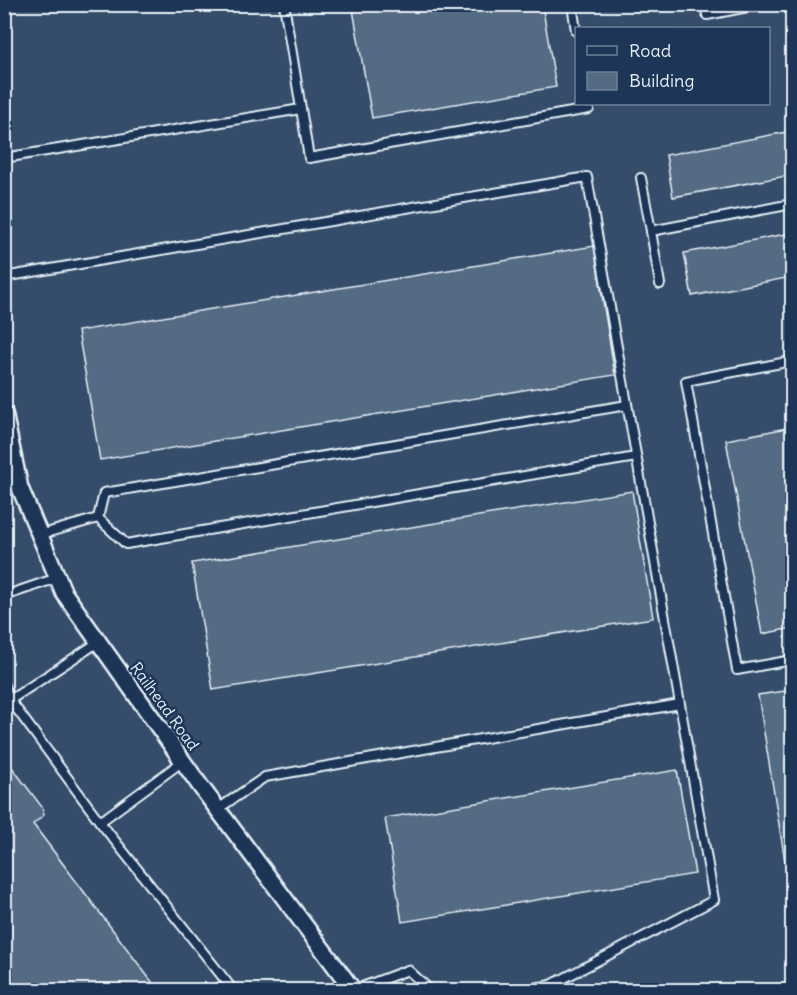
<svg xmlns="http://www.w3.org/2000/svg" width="797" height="995" font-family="Delius,sans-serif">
  <rect width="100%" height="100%" fill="#294061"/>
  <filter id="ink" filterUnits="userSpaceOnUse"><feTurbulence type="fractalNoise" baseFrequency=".0167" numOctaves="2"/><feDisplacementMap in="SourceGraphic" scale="12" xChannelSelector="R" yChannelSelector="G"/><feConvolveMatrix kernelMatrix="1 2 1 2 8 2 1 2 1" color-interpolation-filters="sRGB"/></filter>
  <g filter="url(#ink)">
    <path fill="#364d6b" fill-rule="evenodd" d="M 5,5 L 792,5 L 792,990 L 5,990 ZM 576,28 L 768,28 L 768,104 L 576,104 Z"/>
    <g fill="#556a83" stroke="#e8f1f8" stroke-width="1.5">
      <path d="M 352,4 L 542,4 L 556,87 L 372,118 Z"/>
      <path d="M 792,131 L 792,175 L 673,197 L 666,155 Z"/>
      <path d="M 792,233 L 792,277 L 692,296 L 684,253 Z"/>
      <path d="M 594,246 L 615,375 L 100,460 L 78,331 Z"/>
      <path d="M 792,427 L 792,628 L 762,634 L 726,440 Z"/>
      <path d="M 632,491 L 653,618 L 213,690 L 192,563 Z"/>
      <path d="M 792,690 L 792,904 L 758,695 Z"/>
      <path d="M 4,765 L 11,766 L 42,807 L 44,815 L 33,824 L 158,990 L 4,990 Z"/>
      <path d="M 677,770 L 695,874 L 402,922 L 385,818 Z"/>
    </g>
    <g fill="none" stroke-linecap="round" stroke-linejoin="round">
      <g stroke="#e8f1f8" stroke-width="12">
        <g id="lane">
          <path d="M 284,4 L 309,158 L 589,109 L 588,104"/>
          <path d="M 572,4 L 576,31"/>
          <path d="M 705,4 L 707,15 L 763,4"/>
          <path d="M 4,158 L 301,109"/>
          <path d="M 641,178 L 651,231"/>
          <path d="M 4,277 L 587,177 L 680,704"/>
          <path d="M 660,284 L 651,231 L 792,204"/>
          <path d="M 792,361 L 686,381 L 737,670 L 792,660"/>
          <path d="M 98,518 L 104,493 L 627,405"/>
          <path d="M 39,535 L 98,518 L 126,544 L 636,457"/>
          <path d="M 4,596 L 57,578"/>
          <path d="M 97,643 L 10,700 L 100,822 L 233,990"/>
          <path d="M 4,686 L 10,700 L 4,704"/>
          <path d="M 218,809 L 265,777 L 680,704 L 714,900 L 551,985 L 523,990"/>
          <path d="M 100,822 L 183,761"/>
          <path d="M 354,990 L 408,970 L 430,990"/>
        </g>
      </g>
      <g stroke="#e8f1f8" stroke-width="20">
        <path id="street" d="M 4,413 L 20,488 L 64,593 L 201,787 L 353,990"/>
      </g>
      <use href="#lane" stroke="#1d3557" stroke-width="8"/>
      <use href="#street" stroke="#1d3557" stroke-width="15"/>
    </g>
  </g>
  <g text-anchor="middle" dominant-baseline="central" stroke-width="5" stroke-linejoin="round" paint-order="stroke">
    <g font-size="16" fill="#e8f1f8" stroke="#1d3557">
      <text transform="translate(165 706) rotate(54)">Railhead Road</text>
    </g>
  </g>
  <rect width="797" height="995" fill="none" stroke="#1d3557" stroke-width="24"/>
  <rect x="12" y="12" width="773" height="971" fill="none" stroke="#e8f1f8" stroke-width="2" filter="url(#ink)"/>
  <rect x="575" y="27" width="195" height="78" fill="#1d3557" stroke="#6e8097" stroke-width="1.5"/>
  <rect x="587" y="46" width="30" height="9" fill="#1d3557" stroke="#6e8097" stroke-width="1.5"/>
  <text x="629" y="57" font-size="18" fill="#e8f1f8">Road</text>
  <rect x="587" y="72" width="30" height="18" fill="#556a83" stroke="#6e8097" stroke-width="1.5"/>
  <text x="629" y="87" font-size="18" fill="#e8f1f8">Building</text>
</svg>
